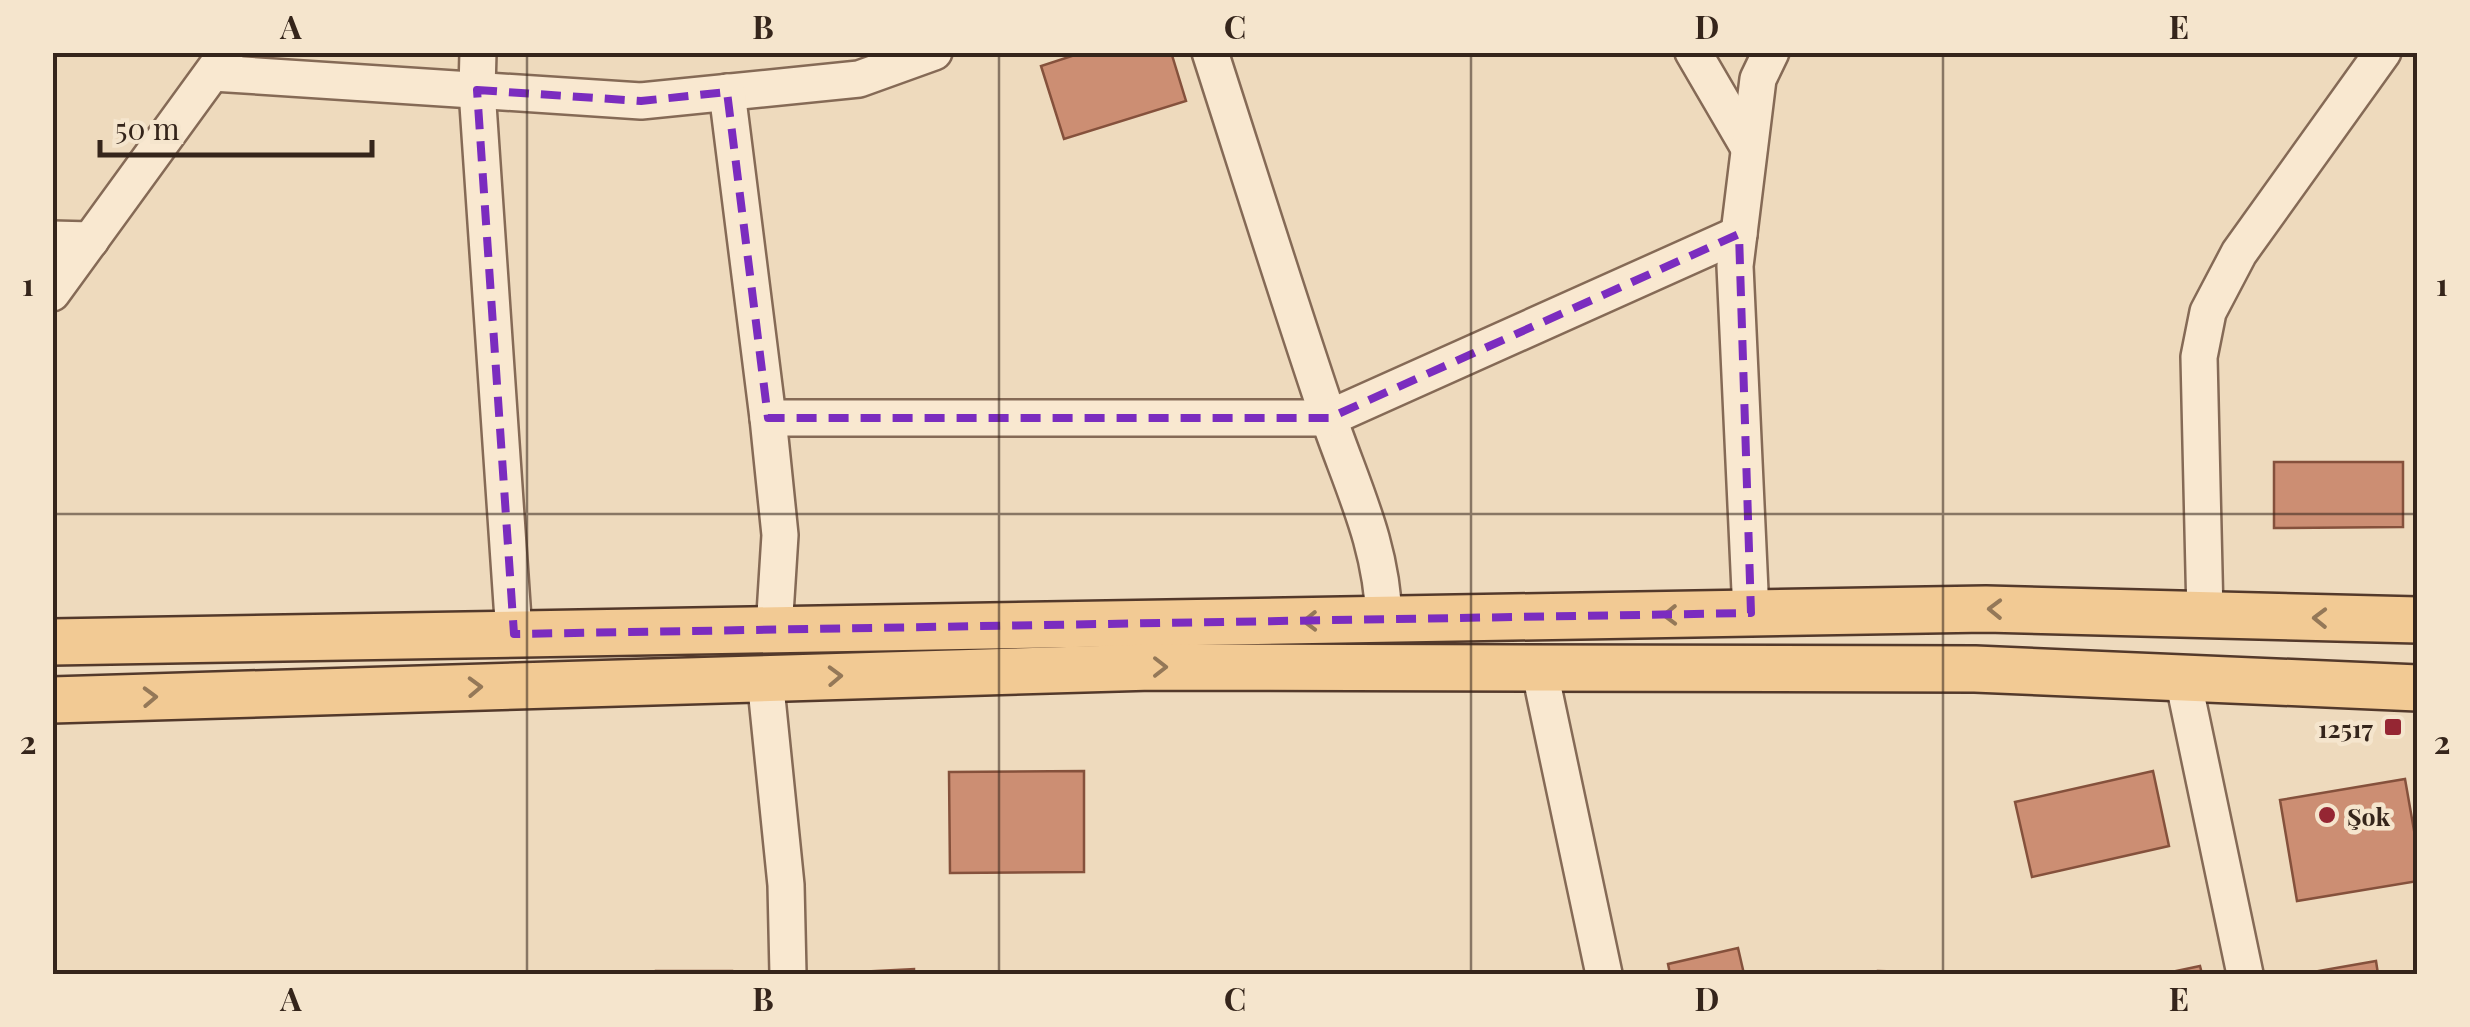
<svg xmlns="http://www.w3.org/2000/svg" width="2470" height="1027" font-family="'Playfair Display',serif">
  <rect width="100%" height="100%" fill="#eedabd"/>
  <g fill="#cc8e73" stroke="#85513c" stroke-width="2.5">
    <path d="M 1084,52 L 1171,52 L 1186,101 L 1064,139 L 1041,66 Z"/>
    <path d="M 2274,462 L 2403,462 L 2403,527 L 2274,528 Z"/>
    <path d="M 1084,771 L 1084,872 L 950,873 L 949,772 Z"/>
    <path d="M 2153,771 L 2169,846 L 2032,877 L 2015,802 Z"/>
    <path d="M 2405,779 L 2418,853 L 2418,881 L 2297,901 L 2280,800 Z"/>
    <path d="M 1738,948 L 1744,974 L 1670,974 L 1668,964 Z"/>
    <path d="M 2376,961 L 2378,974 L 2307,974 L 2307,973 Z"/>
    <path d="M 2200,966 L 2202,974 L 2162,974 Z"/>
    <path d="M 914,969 L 914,974 L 838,974 L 838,973 Z"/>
    <rect x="656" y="971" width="76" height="3"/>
    <path d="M 1878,971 L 1980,974 L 1878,974 Z"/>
  </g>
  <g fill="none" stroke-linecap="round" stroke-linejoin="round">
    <g stroke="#856a56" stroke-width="40">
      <g id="minor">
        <path d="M 478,52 L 477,90 L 514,634"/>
        <path d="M 1210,52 C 1249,173 1287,295 1328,416 C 1352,486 1382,544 1384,620"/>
        <path d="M 1693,52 L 1749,148"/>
        <path d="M 213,73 L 641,101 L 859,79 L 934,52"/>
        <path d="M 727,92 L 768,418 L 1329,418 L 1739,234"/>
        <path d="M 52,239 L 91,240"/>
        <path d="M 52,293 L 225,55"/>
        <path d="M 768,418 L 780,535 L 774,630"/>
        <path d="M 1751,613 L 1735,266 L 1758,79 L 1771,52"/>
        <path d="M 2205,615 L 2199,357 L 2208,312 L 2239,253 L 2383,52"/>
        <path d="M 1539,668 L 1604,974"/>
        <path d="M 765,678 L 786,885 L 788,974"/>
        <path d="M 2183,679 L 2245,974"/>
      </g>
    </g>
    <g stroke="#53392b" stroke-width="50">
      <g id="major">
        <path d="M 52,642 L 1986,609 L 2418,620"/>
        <path d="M 52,700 L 1152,667 L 1975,669 L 2418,688"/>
      </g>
    </g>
    <use href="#minor" stroke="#f9e8d0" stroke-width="35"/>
    <use href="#major" stroke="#f2ca94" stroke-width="45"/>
  </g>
  <defs><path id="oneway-chevron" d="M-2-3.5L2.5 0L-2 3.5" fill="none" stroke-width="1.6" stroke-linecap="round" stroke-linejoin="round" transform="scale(2.5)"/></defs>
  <g stroke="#947858">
    <use href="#oneway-chevron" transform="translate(1995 609) rotate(-179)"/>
    <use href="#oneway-chevron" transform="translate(1670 615) rotate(179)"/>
    <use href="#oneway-chevron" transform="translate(2320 618) rotate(-179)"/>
    <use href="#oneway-chevron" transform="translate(1310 621) rotate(179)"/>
    <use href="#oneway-chevron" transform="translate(1160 667)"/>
    <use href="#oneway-chevron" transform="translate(835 676) rotate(-2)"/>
    <use href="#oneway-chevron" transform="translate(475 687) rotate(-2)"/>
    <use href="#oneway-chevron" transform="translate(150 697) rotate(-2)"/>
  </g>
  <path fill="none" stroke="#7b2cbf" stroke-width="8" stroke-dasharray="20 12" stroke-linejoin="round" d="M 477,90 L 641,101 L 727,92 L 768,418 L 1329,418 L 1739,234 L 1751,613 L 514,634 Z"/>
  <path fill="none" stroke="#35251b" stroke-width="2.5" stroke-opacity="0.55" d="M 527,52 L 527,974M 999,52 L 999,974M 1471,52 L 1471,974M 1943,52 L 1943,974M 52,514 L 2418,514"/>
  <g fill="#952633" stroke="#f5e5cd" stroke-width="4">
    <rect x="2383" y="717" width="20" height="20" rx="5"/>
    <circle cx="2327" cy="815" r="10"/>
  </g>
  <g text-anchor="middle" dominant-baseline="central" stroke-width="9" stroke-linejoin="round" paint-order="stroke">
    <g font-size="25" font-weight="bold" fill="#35251b" stroke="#f5e5cd" text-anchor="end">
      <text x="2373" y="727">12517</text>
      <text x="2347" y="815" text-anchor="start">Şok</text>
    </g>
  </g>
  <rect width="2470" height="1027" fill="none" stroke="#f5e5cd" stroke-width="110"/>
  <path d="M100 140v15h272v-15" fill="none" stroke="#35251b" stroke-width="5"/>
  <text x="115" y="140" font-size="30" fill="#35251b" stroke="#f5e5cd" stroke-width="8" paint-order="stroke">50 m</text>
  <rect x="55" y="55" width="2360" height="917" fill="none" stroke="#35251b" stroke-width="4"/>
  <g font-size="32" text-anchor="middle" font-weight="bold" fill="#35251b">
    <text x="291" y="39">A</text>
    <text x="763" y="39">B</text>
    <text x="1235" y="39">C</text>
    <text x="1707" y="39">D</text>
    <text x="2179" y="39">E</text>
    <text x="28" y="296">1</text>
    <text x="2442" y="296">1</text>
    <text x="28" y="754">2</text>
    <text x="2442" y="754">2</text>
    <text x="291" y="1011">A</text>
    <text x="763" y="1011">B</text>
    <text x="1235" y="1011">C</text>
    <text x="1707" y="1011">D</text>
    <text x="2179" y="1011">E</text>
  </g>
</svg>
